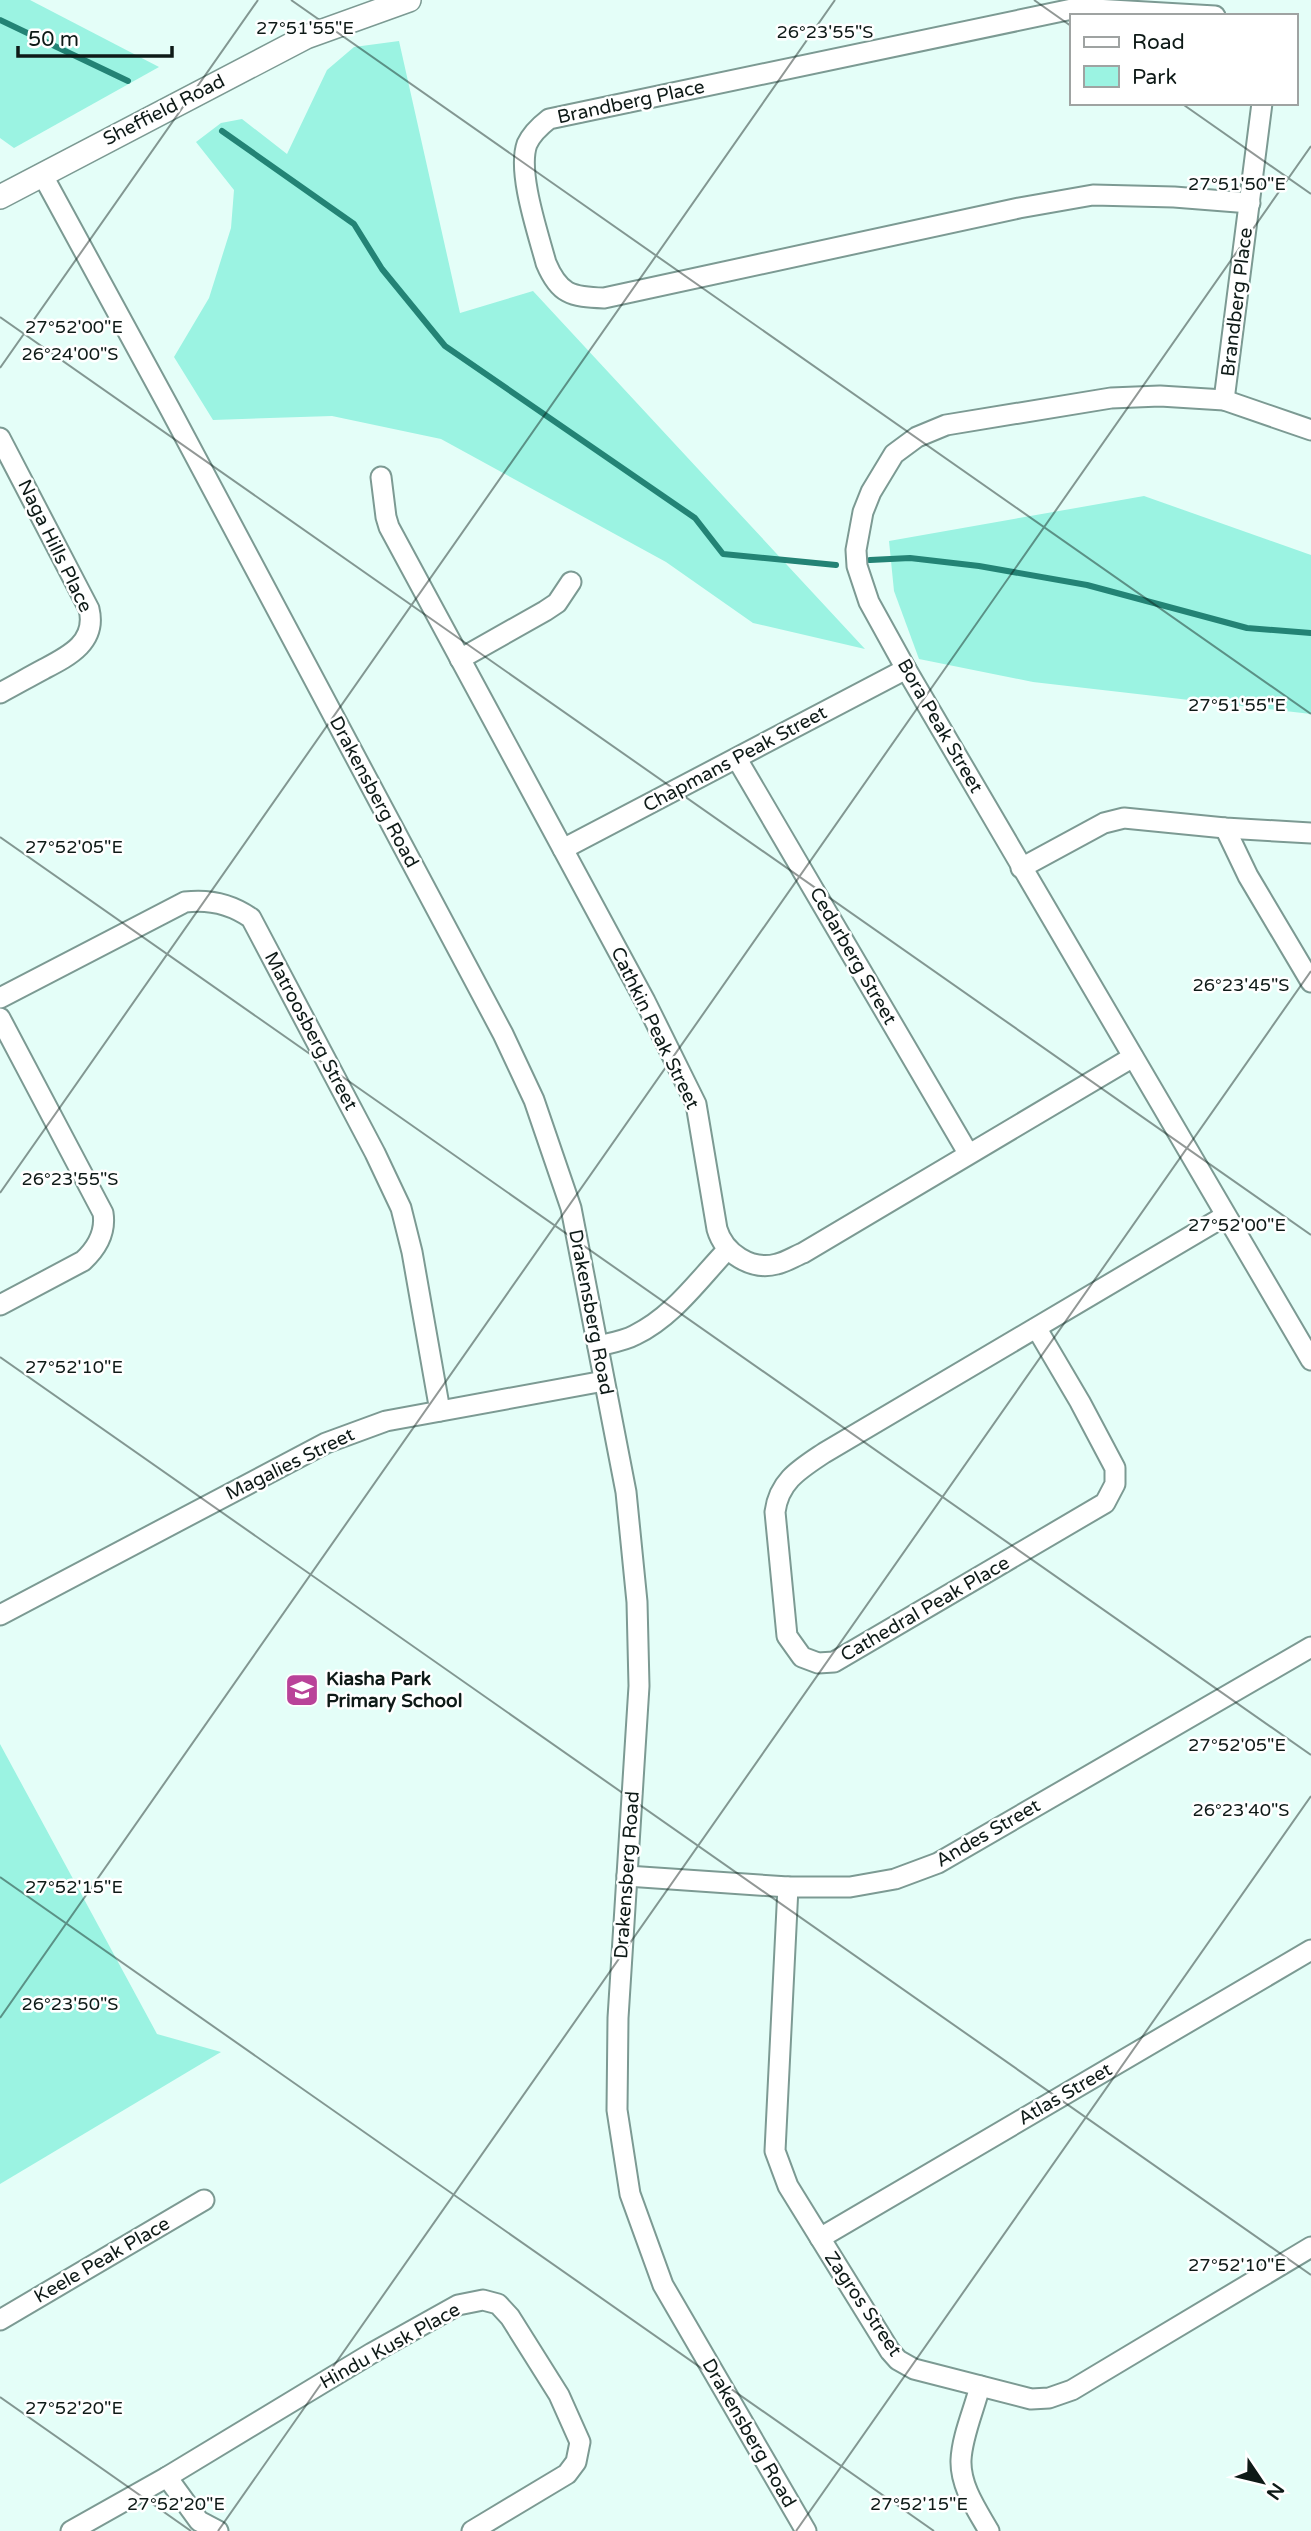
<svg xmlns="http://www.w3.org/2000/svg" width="1311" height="2531" font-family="'Varela Round',sans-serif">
  <rect width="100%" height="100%" fill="#e4fef8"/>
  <g fill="#9bf3e2">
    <path d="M 0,0 L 30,0 L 159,67 L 14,148 L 0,138 Z"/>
    <path d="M 399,41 L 460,313 L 533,291 L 865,649 L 753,623 L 666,562 L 441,439 L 332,416 L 213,420 L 174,357 L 209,298 L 231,228 L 234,190 L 196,142 L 221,123 L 242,119 L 287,154 L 327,70 L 354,47 Z"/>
    <path d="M 1144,496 L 1311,555 L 1311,714 L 1033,682 L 919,659 L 894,591 L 889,541 Z"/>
    <path d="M 0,1744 L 157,2034 L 221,2052 L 0,2184 Z"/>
  </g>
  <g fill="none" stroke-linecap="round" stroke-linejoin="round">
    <g stroke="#238375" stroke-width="6">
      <path d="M 0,20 L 128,81"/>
      <path d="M 222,131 L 354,224 L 382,269 L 445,346 L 695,518 L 723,554 L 836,565"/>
      <path d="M 870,560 L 910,558 L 979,566 L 1087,585 L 1247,628 L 1311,633"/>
    </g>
    <g stroke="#7c9a93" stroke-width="23">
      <g id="minor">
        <path d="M 1215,16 L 1077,8 L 549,119 C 540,126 532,133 527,144 C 517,172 538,233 546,263 C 559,294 571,297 604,298 L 1019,208 L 1093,195 L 1174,197 L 1250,203"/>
        <path d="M 42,174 L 170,409 L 503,1034 L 534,1100 L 571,1208 L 626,1492 L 637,1602 L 639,1686 L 618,2018 L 617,2110 L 630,2194 L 663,2285 L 806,2531"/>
        <path d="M 1224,400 L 1262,103"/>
        <path d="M 1311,430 L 1224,400 L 1160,396 L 1111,398 L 946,425 L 917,437 L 894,454 L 871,492 L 863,512 L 856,550 L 857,566 L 869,602 L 906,669 L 1311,1360"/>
        <path d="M 0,438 L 89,609 C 97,642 69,656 44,669 C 29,677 15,685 0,693"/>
        <path d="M 381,477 L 386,517 L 389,527 L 645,1001 L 696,1104 L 717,1229 C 724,1253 751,1271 777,1264 C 786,1262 795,1256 803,1253 L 1133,1057"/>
        <path d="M 460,659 L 545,611 L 557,603 L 571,582"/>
        <path d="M 737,759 L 968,1153"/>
        <path d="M 1225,828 L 1248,876 L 1311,982"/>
        <path d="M 563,849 L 906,669"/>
        <path d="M 1021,868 L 1104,823 L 1124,818 L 1225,828 L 1311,833"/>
        <path d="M 0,998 L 185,902 C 209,899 231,904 251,918 L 375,1153 L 401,1208 L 412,1252 L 440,1411"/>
        <path d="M 0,1018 L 103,1213 C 106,1232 97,1248 83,1261 L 0,1305"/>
        <path d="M 1037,1329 L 1080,1402 L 1115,1468 L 1115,1484 L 1105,1503 L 834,1662 L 818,1663 L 802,1657 L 787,1636 L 775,1512 C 779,1481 800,1469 824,1453 L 1225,1216"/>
        <path d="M 598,1346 C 610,1343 624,1341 635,1335 C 674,1316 699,1279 728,1249"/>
        <path d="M 0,1615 L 326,1443 L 386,1421 L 604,1381"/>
        <path d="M 627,1876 L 788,1887 L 850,1887 L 895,1879 L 938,1863 L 1311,1647"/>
        <path d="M 788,1887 L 775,2151 L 788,2186 L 890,2351 L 898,2360 L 914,2369 L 1031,2399 L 1049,2398 L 1072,2390 L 1311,2247"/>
        <path d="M 820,2238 L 1311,1950"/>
        <path d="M 0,2320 L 204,2200"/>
        <path d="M 980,2386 C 974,2410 962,2436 961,2460 C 960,2486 977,2510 989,2531"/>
        <path d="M 167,2477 L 199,2521 L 218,2531"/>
        <path d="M 71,2531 L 167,2477 L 372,2353 L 458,2305 L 483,2300 L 498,2304 L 510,2317 L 559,2395 L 580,2442 L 576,2462 L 567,2474 L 472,2531"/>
      </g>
    </g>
    <g stroke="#7c9a93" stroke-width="26">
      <path id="tertiary" d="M 0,197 L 306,37 L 409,0"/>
    </g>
    <use href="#minor" stroke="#fff" stroke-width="19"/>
    <use href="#tertiary" stroke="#fff" stroke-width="23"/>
  </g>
  <path fill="none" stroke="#0e1a17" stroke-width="2" stroke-opacity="0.45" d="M 291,0 L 1311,714M 1034,0 L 1071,26M 1181,103 L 1311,194M 0,317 L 1311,1235M 0,368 L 258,0M 0,837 L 1311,1755M 0,1193 L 835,0M 0,1357 L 1311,2275M 0,1877 L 934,2531M 0,2018 L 1311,146M 0,2397 L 191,2531M 218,2531 L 1311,971M 796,2531 L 1311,1796"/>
  <defs>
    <g id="school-square" transform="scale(1.75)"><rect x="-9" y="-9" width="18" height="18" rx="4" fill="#b94399" stroke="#fff"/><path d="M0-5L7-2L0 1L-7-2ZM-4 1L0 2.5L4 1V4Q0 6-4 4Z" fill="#fff"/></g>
  </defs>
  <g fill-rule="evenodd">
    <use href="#school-square" x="302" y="1690"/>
  </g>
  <g text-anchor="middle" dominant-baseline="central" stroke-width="5" stroke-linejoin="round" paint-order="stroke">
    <g font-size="19" fill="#0e1a17" stroke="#fff">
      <text transform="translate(631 102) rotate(-12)">Brandberg Place</text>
      <text transform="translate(164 110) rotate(-27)">Sheffield Road</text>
      <text transform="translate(1237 302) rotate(-83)">Brandberg Place</text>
      <text transform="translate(55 546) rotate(64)">Naga Hills Place</text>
      <text transform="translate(940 726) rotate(60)">Bora Peak Street</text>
      <text transform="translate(735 759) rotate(-28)">Chapmans Peak Street</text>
      <text transform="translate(374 792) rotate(62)">Drakensberg Road</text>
      <text transform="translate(853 956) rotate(60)">Cedarberg Street</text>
      <text transform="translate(655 1028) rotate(64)">Cathkin Peak Street</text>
      <text transform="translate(311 1031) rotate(62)">Matroosberg Street</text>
      <text transform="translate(591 1312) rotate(79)">Drakensberg Road</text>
      <text transform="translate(290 1464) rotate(-26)">Magalies Street</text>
      <text transform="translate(925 1609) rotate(-30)">Cathedral Peak Place</text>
      <text transform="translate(988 1833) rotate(-30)">Andes Street</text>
      <text transform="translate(627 1875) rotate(-86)">Drakensberg Road</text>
      <text transform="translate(1065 2094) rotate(-30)">Atlas Street</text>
      <text transform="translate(102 2260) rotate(-30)">Keele Peak Place</text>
      <text transform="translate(863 2304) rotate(56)">Zagros Street</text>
      <text transform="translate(390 2346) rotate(-29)">Hindu Kusk Place</text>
      <text transform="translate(749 2433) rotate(60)">Drakensberg Road</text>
    </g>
    <g font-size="19" font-weight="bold" fill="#0e1a17" stroke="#fff" text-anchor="start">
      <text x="326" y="1679">Kiasha Park<tspan x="326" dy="22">Primary School</tspan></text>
    </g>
  </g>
  <g font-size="18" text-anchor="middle" fill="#0e1a17" stroke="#fff" stroke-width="5" stroke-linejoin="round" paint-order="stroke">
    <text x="305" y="34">27°51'55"E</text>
    <text x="825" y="38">26°23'55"S</text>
    <text x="1237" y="190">27°51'50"E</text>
    <text x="74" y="333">27°52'00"E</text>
    <text x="70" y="360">26°24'00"S</text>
    <text x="1237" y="711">27°51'55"E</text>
    <text x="74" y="853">27°52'05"E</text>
    <text x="1241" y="991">26°23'45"S</text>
    <text x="70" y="1185">26°23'55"S</text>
    <text x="1237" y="1231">27°52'00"E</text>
    <text x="74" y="1373">27°52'10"E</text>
    <text x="1237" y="1751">27°52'05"E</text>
    <text x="1241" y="1816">26°23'40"S</text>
    <text x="74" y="1893">27°52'15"E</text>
    <text x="70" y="2010">26°23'50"S</text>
    <text x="1237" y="2271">27°52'10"E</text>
    <text x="74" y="2414">27°52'20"E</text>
    <text x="176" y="2510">27°52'20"E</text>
    <text x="919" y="2510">27°52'15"E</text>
  </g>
  <rect x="1070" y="14" width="228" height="91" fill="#ffffff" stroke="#9fa3a2" stroke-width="2"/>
  <rect x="1084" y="37" width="35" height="10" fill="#ffffff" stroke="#9fa3a2" stroke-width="2"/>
  <text x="1132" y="49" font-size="21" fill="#0e1a17">Road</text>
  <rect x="1084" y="66" width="35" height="21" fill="#9bf3e2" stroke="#9fa3a2" stroke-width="2"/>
  <text x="1132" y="84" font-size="21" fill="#0e1a17">Park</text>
  <g transform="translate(1262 2482) rotate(125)" stroke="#ffffff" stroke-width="5" paint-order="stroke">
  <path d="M0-5L12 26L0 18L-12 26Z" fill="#0e1a17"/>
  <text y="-10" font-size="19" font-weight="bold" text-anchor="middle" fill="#0e1a17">N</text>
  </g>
  <path d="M18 46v10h154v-10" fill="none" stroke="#0e1a17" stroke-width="3.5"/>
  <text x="28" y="46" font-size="21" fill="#0e1a17" stroke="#ffffff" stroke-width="5" paint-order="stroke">50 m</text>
</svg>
